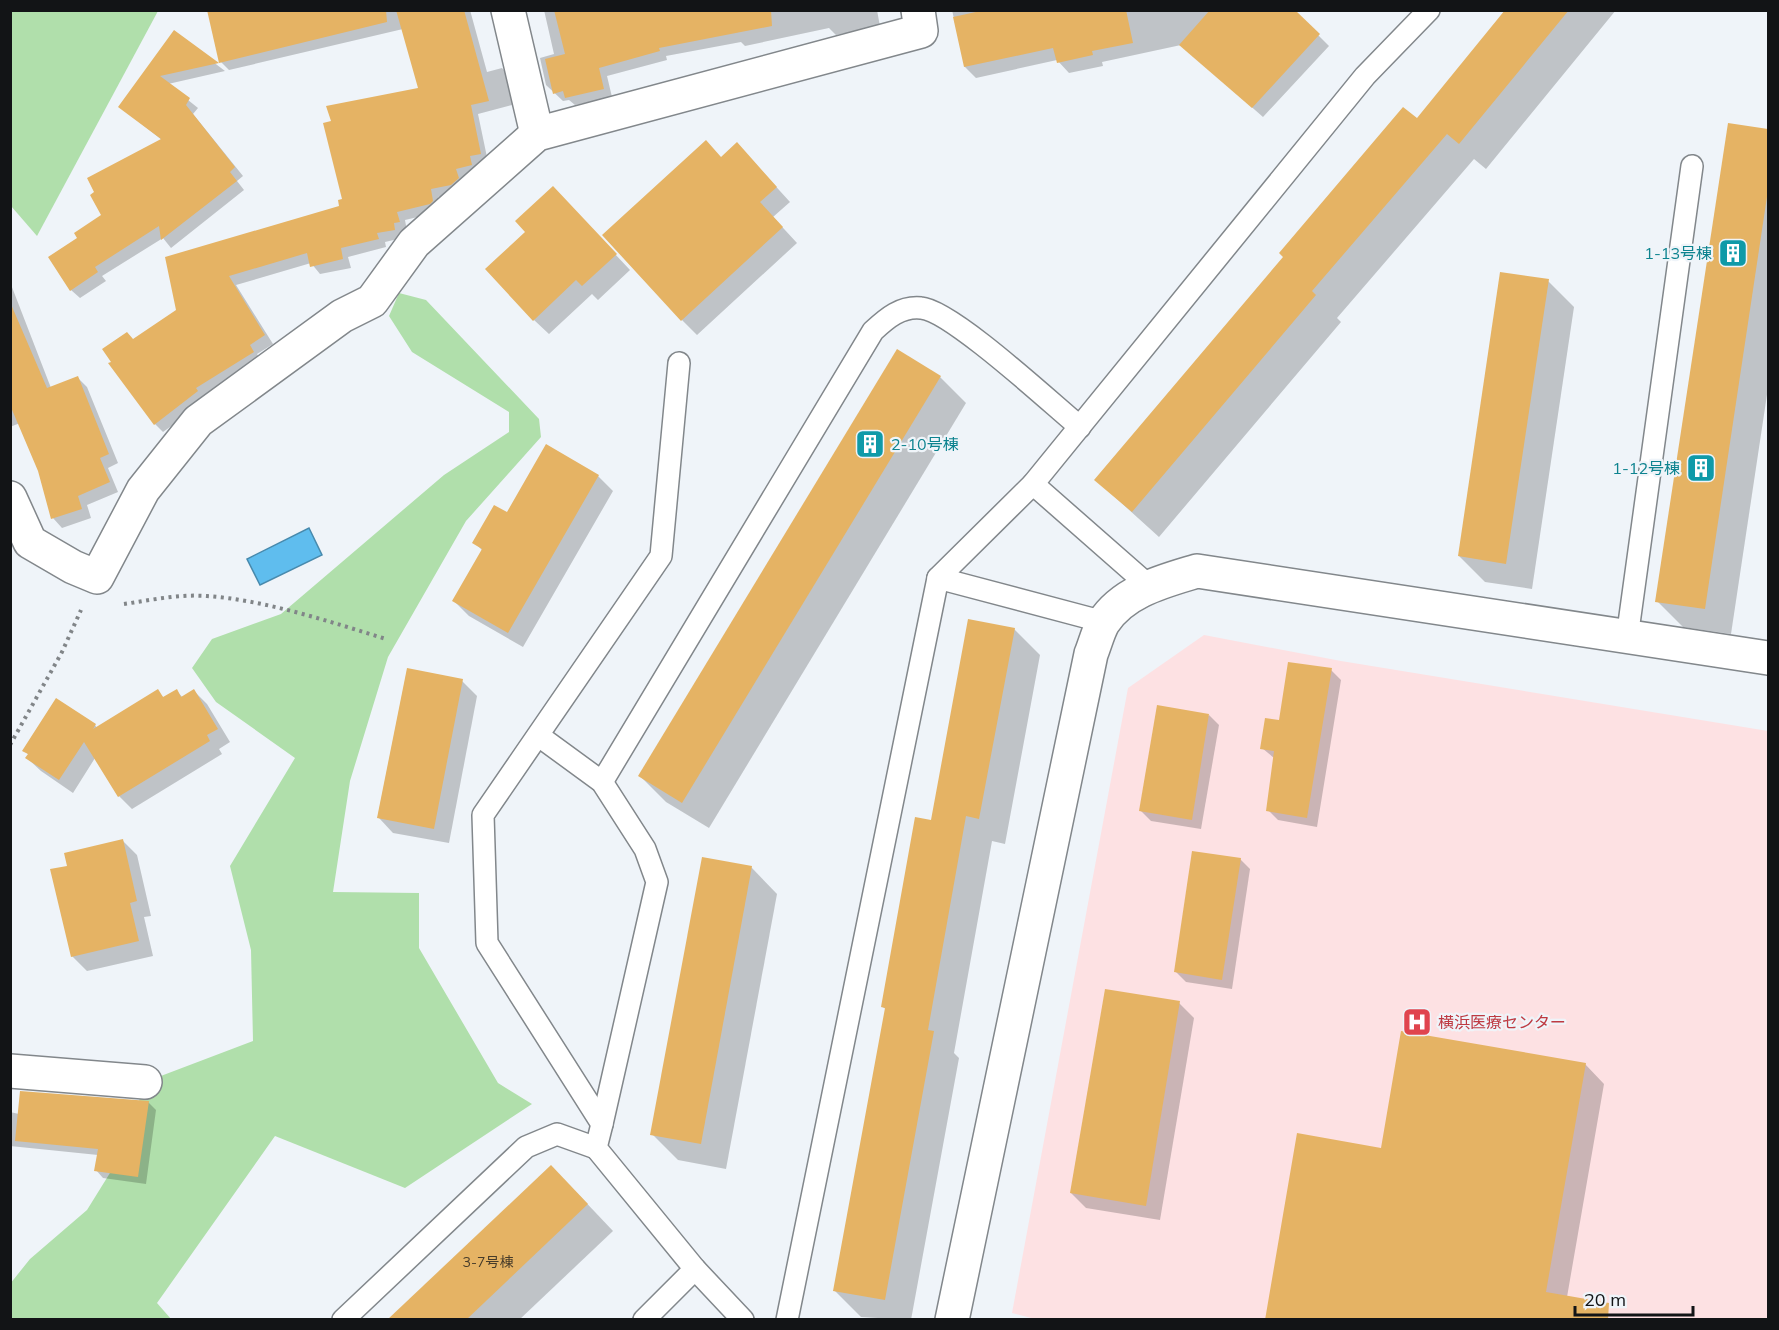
<svg xmlns="http://www.w3.org/2000/svg" width="1779" height="1330" font-family="Mulish,'Noto Sans JP',sans-serif">
  <rect width="100%" height="100%" fill="#eff4f9"/>
  <path fill="#fde1e3" d="M 1204,635 L 1341,661 L 1768,731 L 1768,1319 L 1039,1320 L 1012,1313 L 1128,688 Z"/>
  <g fill="#b0dfab">
    <path d="M 10,11 L 158,11 L 37,236 L 11,206 Z"/>
    <path d="M 399,293 L 426,300 L 539,419 L 541,437 L 466,521 L 388,657 L 350,781 L 333,892 L 419,893 L 419,948 L 498,1083 L 532,1104 L 405,1188 L 275,1136 L 157,1303 L 171,1319 L 11,1319 L 10,1284 L 30,1259 L 87,1210 L 123,1152 L 145,1082 L 253,1041 L 251,950 L 230,866 L 295,758 L 216,702 L 192,668 L 212,639 L 281,614 L 444,475 L 509,432 L 509,412 L 412,352 L 389,316 Z"/>
  </g>
  <path fill="#5fbdee" stroke="#488aad" stroke-width="1.5" d="M 309,528 L 322,555 L 260,585 L 247,559 Z"/>
  <g fill="#0003">
    <path d="M 209,10 L 470,10 L 487,72 L 502,68 L 510,77 L 516,104 L 478,114 L 488,162 L 478,164 L 480,173 L 460,193 L 438,197 L 441,210 L 439,212 L 405,220 L 407,231 L 401,232 L 402,238 L 385,242 L 386,247 L 348,257 L 351,268 L 320,274 L 311,263 L 236,285 L 273,344 L 257,354 L 261,361 L 203,397 L 206,401 L 163,432 L 155,424 L 134,340 L 177,311 L 167,258 L 340,207 L 420,90 L 403,29 L 229,70 L 221,62 Z"/>
    <path d="M 544,10 L 877,10 L 881,32 L 849,38 L 845,33 L 836,35 L 829,28 L 745,46 L 741,42 L 666,56 L 667,60 L 607,76 L 612,97 L 575,105 L 569,100 L 563,101 L 546,85 L 540,58 L 554,54 Z"/>
    <path d="M 952,10 L 1293,10 L 1329,46 L 1263,117 L 1181,45 L 1102,62 L 1103,66 L 1069,73 L 1057,60 L 976,78 L 965,67 Z"/>
    <path d="M 1507,10 L 1616,10 L 1486,169 L 1474,159 L 1337,318 L 1341,322 L 1159,537 L 1096,480 L 1417,121 Z"/>
    <path d="M 174,32 L 225,71 L 168,84 L 198,108 L 193,114 L 243,176 L 237,181 L 244,190 L 171,248 L 163,238 L 102,276 L 106,281 L 80,298 L 71,290 L 79,238 L 103,216 L 162,140 L 120,107 Z"/>
    <path d="M 1730,125 L 1768,131 L 1768,388 L 1731,634 L 1683,627 L 1657,601 Z"/>
    <path d="M 721,158 L 751,159 L 790,202 L 773,217 L 797,243 L 697,335 L 682,320 Z"/>
    <path d="M 567,203 L 630,270 L 598,300 L 592,294 L 549,334 L 534,320 Z"/>
    <path d="M 1548,281 L 1574,307 L 1532,589 L 1485,582 L 1459,556 Z"/>
    <path d="M 10,282 L 51,388 L 77,377 L 87,387 L 118,463 L 108,468 L 118,492 L 87,505 L 91,518 L 62,528 L 53,518 L 39,470 L 20,423 L 10,427 Z"/>
    <path d="M 940,377 L 966,403 L 709,828 L 666,802 L 640,776 Z"/>
    <path d="M 598,476 L 613,491 L 523,647 L 469,616 L 454,601 L 483,551 L 474,542 L 507,514 Z"/>
    <path d="M 1014,629 L 1040,655 L 1005,844 L 992,841 L 954,1053 L 959,1058 L 911,1320 L 861,1317 L 835,1291 L 887,1010 L 883,1007 L 932,822 Z"/>
    <path d="M 1331,670 L 1341,680 L 1317,827 L 1278,820 L 1268,810 L 1274,758 L 1262,748 L 1280,722 Z"/>
    <path d="M 462,681 L 477,696 L 449,843 L 393,833 L 379,818 Z"/>
    <path d="M 157,691 L 164,698 L 177,691 L 183,698 L 194,691 L 207,704 L 230,742 L 219,749 L 222,754 L 132,809 L 119,796 L 95,758 L 73,793 L 41,771 L 27,758 L 29,755 L 24,750 L 95,725 L 97,728 Z"/>
    <path d="M 1209,715 L 1219,725 L 1201,829 L 1151,821 L 1141,811 Z"/>
    <path d="M 123,841 L 137,855 L 151,916 L 144,917 L 153,956 L 87,971 L 72,956 L 69,867 Z"/>
    <path d="M 1240,859 L 1250,869 L 1232,989 L 1186,982 L 1176,972 Z"/>
    <path d="M 751,867 L 777,894 L 726,1169 L 678,1160 L 652,1134 Z"/>
    <path d="M 1179,1003 L 1194,1018 L 1160,1220 L 1086,1208 L 1071,1193 Z"/>
    <path d="M 1585,1064 L 1604,1084 L 1567,1297 L 1589,1301 L 1608,1320 L 1266,1320 L 1382,1149 Z"/>
    <path d="M 148,1102 L 156,1110 L 146,1184 L 103,1178 L 96,1170 L 98,1155 L 10,1146 L 10,1112 L 19,1114 Z"/>
    <path d="M 577,1193 L 613,1231 L 519,1320 L 389,1320 Z"/>
  </g>
  <g fill="#e5b364">
    <path d="M 207,10 L 386,10 L 387,22 L 219,63 Z"/>
    <path d="M 396,10 L 464,10 L 489,101 L 471,105 L 481,154 L 470,156 L 472,165 L 456,169 L 459,178 L 451,185 L 431,189 L 433,201 L 430,204 L 397,212 L 400,222 L 394,223 L 395,230 L 377,233 L 379,239 L 341,248 L 343,259 L 310,267 L 307,253 L 229,276 L 265,335 L 250,345 L 254,352 L 196,388 L 198,391 L 154,425 L 108,363 L 111,362 L 102,349 L 127,332 L 133,339 L 176,310 L 165,257 L 339,206 L 338,200 L 342,199 L 323,123 L 331,121 L 326,106 L 418,88 Z"/>
    <path d="M 554,10 L 771,10 L 772,26 L 659,48 L 660,51 L 599,68 L 604,89 L 565,98 L 563,91 L 553,94 L 545,59 L 565,54 Z"/>
    <path d="M 985,10 L 1126,10 L 1133,43 L 1092,51 L 1093,55 L 1057,63 L 1053,48 L 964,67 L 953,17 Z"/>
    <path d="M 1210,10 L 1295,10 L 1320,34 L 1252,108 L 1179,45 Z"/>
    <path d="M 1505,10 L 1569,10 L 1459,144 L 1447,134 L 1312,291 L 1316,295 L 1132,512 L 1094,480 L 1283,257 L 1279,253 L 1403,107 L 1417,118 Z"/>
    <path d="M 174,30 L 219,63 L 160,76 L 190,98 L 186,105 L 235,167 L 230,172 L 237,181 L 161,240 L 159,226 L 95,267 L 98,272 L 70,291 L 48,257 L 77,238 L 74,233 L 101,215 L 90,195 L 94,192 L 87,178 L 161,139 L 118,107 Z"/>
    <path d="M 1728,123 L 1768,129 L 1768,190 L 1705,609 L 1655,602 Z"/>
    <path d="M 706,140 L 721,157 L 737,142 L 777,187 L 760,202 L 783,227 L 681,321 L 602,235 Z"/>
    <path d="M 553,186 L 617,254 L 582,286 L 576,280 L 533,321 L 485,269 L 525,232 L 515,221 Z"/>
    <path d="M 1500,272 L 1549,279 L 1506,564 L 1458,556 Z"/>
    <path d="M 10,302 L 47,388 L 78,376 L 109,454 L 100,458 L 110,482 L 78,496 L 82,509 L 51,519 L 38,471 L 10,405 Z"/>
    <path d="M 897,349 L 941,376 L 682,803 L 638,776 Z"/>
    <path d="M 546,444 L 599,475 L 508,633 L 452,601 L 482,549 L 472,543 L 494,505 L 507,512 Z"/>
    <path d="M 968,619 L 1015,628 L 979,819 L 966,816 L 928,1030 L 934,1031 L 885,1300 L 833,1291 L 885,1008 L 881,1007 L 915,817 L 931,820 Z"/>
    <path d="M 1288,662 L 1332,668 L 1307,818 L 1266,811 L 1274,751 L 1260,749 L 1265,718 L 1279,720 Z"/>
    <path d="M 407,668 L 463,679 L 434,829 L 377,818 Z"/>
    <path d="M 158,689 L 163,697 L 177,689 L 181,697 L 194,689 L 218,729 L 207,735 L 210,741 L 118,797 L 84,742 L 59,780 L 25,758 L 28,754 L 22,751 L 56,698 L 96,724 L 93,729 Z"/>
    <path d="M 1157,705 L 1209,714 L 1192,820 L 1139,811 Z"/>
    <path d="M 123,839 L 137,901 L 130,903 L 139,941 L 71,957 L 50,869 L 67,866 L 64,853 Z"/>
    <path d="M 1192,851 L 1241,858 L 1222,980 L 1174,972 Z"/>
    <path d="M 702,857 L 752,866 L 701,1144 L 650,1135 Z"/>
    <path d="M 1105,989 L 1180,1001 L 1146,1206 L 1070,1193 Z"/>
    <path d="M 1401,1031 L 1586,1063 L 1546,1292 L 1609,1303 L 1608,1320 L 1265,1320 L 1297,1133 L 1381,1148 Z"/>
    <path d="M 20,1091 L 149,1101 L 138,1177 L 94,1171 L 98,1149 L 15,1141 Z"/>
    <path d="M 551,1165 L 588,1204 L 466,1320 L 387,1320 Z"/>
  </g>
  <g fill="none" stroke-linecap="round" stroke-linejoin="round">
    <g stroke="#82878b" stroke-width="24">
      <g id="service">
        <path d="M 679,363 L 661,556 L 483,815 L 487,943 L 602,1124 L 596,1148 L 695,1269 L 743,1320"/>
        <path d="M 1033,484 L 1148,585"/>
        <path d="M 1104,622 L 938,578 L 1033,484 L 1365,76 L 1429,10"/>
        <path d="M 1627,638 L 1692,166"/>
        <path d="M 539,736 L 602,782 L 645,849 L 657,882 L 602,1124"/>
        <path d="M 602,782 L 873,331 C 887,318 901,306 921,308 C 951,310 1051,403 1080,427"/>
        <path d="M 343,1320 L 526,1147 L 557,1134 L 596,1148"/>
        <path d="M 644,1320 L 695,1269"/>
        <path d="M 787,1320 L 938,578"/>
      </g>
    </g>
    <g stroke="#82878b" stroke-width="36">
      <g id="minor">
        <path d="M 508,10 L 537,134"/>
        <path d="M 10,498 L 30,542 L 73,567 L 97,577 L 143,490 L 198,421 L 342,316 L 372,301 L 414,243 L 537,134 L 921,31 L 918,10"/>
        <path d="M 10,1071 L 145,1082"/>
        <path d="M 952,1320 L 1091,654 C 1095,644 1098,632 1103,623 C 1123,591 1164,581 1197,571 L 1768,658"/>
      </g>
    </g>
    <g stroke="#818588" stroke-width="4" stroke-dasharray="3 4.5" stroke-linecap="butt">
      <path d="M 124,604 C 151,600 179,594 207,596 C 265,600 331,622 386,639"/>
      <path d="M 10,745 L 62,652 L 81,610"/>
    </g>
    <use href="#service" stroke="#fff" stroke-width="21"/>
    <use href="#minor" stroke="#fff" stroke-width="33"/>
  </g>
  <defs>
    <g id="building-square" transform="scale(1.5)"><rect x="-9" y="-9" width="18" height="18" rx="4" fill="#0f9aa8" stroke="#eff4f9"/><path d="M-4-6H4V6H1V3H-1V6H-4ZM-2.5-4.3h1.7v1.8h-1.7ZM.8-4.3h1.7v1.8H.8ZM-2.5-1h1.7V.8h-1.7ZM.8-1h1.7V.8H.8Z" fill="#fff"/></g>
    <g id="hospital-square" transform="scale(1.5)"><rect x="-9" y="-9" width="18" height="18" rx="4" fill="#e0444e" stroke="#eff4f9"/><path d="M-5-5h3v3.5h4V-5h3V5h-3V1.5h-4V5h-3Z" fill="#fff"/></g>
  </defs>
  <g fill-rule="evenodd">
    <use href="#building-square" x="1733" y="253"/>
    <use href="#building-square" x="870" y="444"/>
    <use href="#building-square" x="1701" y="468"/>
    <use href="#hospital-square" x="1417" y="1022"/>
  </g>
  <g text-anchor="middle" dominant-baseline="central" stroke-width="4.5" stroke-linejoin="round" paint-order="stroke">
    <g font-size="14" fill="#473c2a">
      <text x="488" y="1262">3-7号棟</text>
    </g>
    <g font-size="16" fill="#0d838f" stroke="#eff4f9" text-anchor="end">
      <text x="1712" y="253">1-13号棟</text>
      <text x="891" y="444" text-anchor="start">2-10号棟</text>
      <text x="1680" y="468">1-12号棟</text>
    </g>
    <g font-size="16" fill="#be3a42" stroke="#eff4f9" text-anchor="start">
      <text x="1438" y="1022">横浜医療センター</text>
    </g>
  </g>
  <rect width="1779" height="1330" fill="none" stroke="#121416" stroke-width="24"/>
  <path d="M1575 1306v9h118v-9" fill="none" stroke="#121416" stroke-width="3"/>
  <text x="1584" y="1306" font-size="18" fill="#121416" stroke="#eff4f9" stroke-width="4.5" paint-order="stroke">20 m</text>
</svg>
